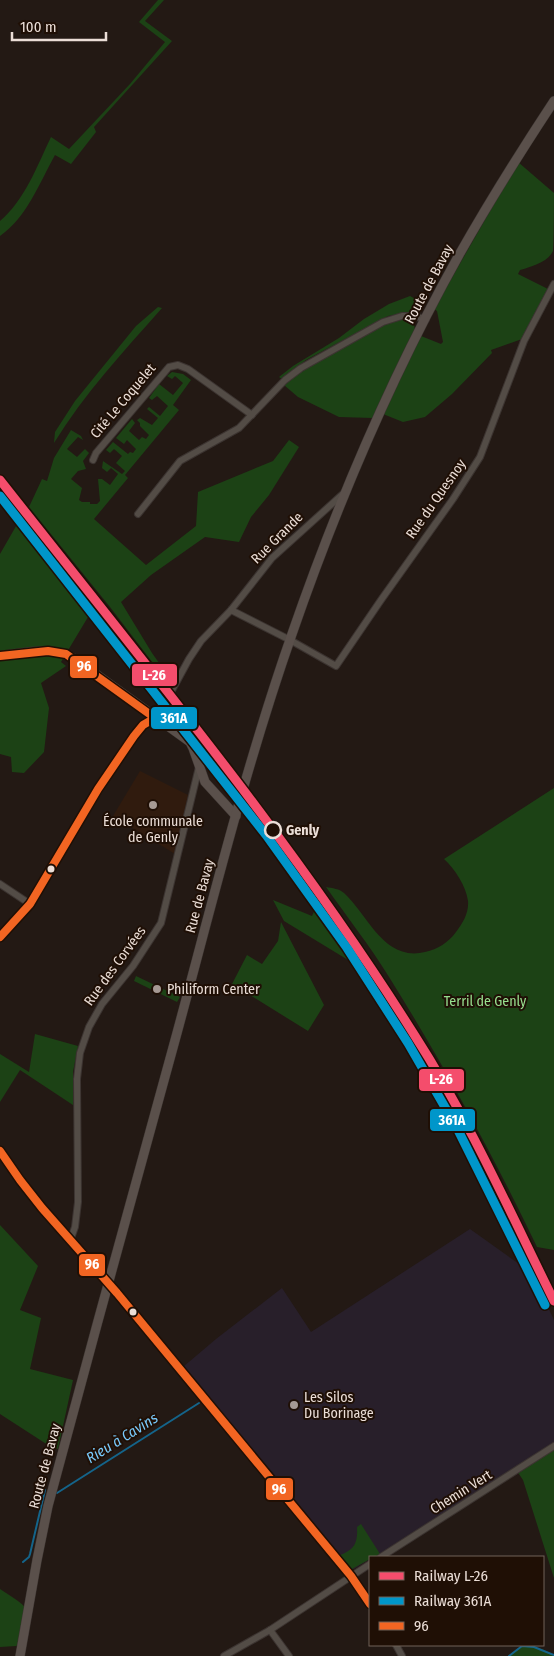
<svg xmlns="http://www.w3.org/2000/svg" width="554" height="1656" font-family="'Fira Sans Condensed',sans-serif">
  <rect width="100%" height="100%" fill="#231914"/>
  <path fill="#301b0e" d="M 140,771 L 188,795 L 175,854 L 113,816 Z"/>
  <path fill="#281f2a" d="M 470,1229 L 526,1269 L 536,1282 L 554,1320 L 554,1446 L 397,1547 L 374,1557 L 370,1557 L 370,1559 L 354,1569 L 349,1569 L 183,1367 L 216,1339 L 282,1288 L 311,1332 Z"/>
  <g fill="#1c4215">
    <path d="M 158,0 L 164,0 L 145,21 L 172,41 L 94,127 L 96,132 L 71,164 L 55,155 C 39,184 27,217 0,236 L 0,221 C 25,200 37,166 51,137 L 69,149 L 130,84 L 165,42 L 139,22 Z"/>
    <path d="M 518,162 L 554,193 C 554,202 554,245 553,251 C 548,262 531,267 520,270 L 518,274 L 548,289 L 522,339 L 491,350 L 492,353 L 452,394 L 425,417 L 403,422 L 383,414 L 421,336 L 441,344 L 443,342 L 437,311 L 434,309 Z"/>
    <path d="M 410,296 L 419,301 L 420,310 L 388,316 L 306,360 L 282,379 L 279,377 L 293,366 L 339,338 L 364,319 L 389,304 Z"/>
    <path d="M 158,307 L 162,308 C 124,351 84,394 54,443 L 55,432 L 75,401 L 136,326 Z"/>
    <path d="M 406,319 L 413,321 L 415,329 L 414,333 L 373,418 L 339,417 L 298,397 L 284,385 C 301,369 322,359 343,348 C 363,336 383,322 406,319 Z"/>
    <path d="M 172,372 L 183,374 L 191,380 L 173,405 L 179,410 L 125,475 L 128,478 L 94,519 L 146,565 L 196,526 L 198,492 L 273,461 L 289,440 L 299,447 L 269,495 L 251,517 L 239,542 L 205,537 L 151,575 L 121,602 L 152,653 L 174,684 L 172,688 L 110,607 L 29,507 L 42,479 L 47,481 L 54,458 L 71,430 L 81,436 L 83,440 L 78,437 L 67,449 L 77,457 L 85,449 L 89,453 L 83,461 L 86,469 L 78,471 L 71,479 L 82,488 L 79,500 L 82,502 L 90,502 L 90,504 L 97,504 L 100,501 L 98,479 L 102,479 L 110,485 L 118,474 L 111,468 L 107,472 L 102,468 L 103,461 L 122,474 L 125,471 L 116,463 L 122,456 L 114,449 L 110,453 L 106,450 L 113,442 L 128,454 L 130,452 L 133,453 L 136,449 L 127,440 L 124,444 L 116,438 L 132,419 L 135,423 L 129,431 L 139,440 L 142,437 L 146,439 L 149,435 L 140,426 L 140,423 L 137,420 L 140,418 L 152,425 L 158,418 L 147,409 L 149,407 L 160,416 L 168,406 L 157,396 L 152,400 L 149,398 L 159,384 L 173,395 L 183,383 L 175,376 L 172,379 L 167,376 Z"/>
    <path d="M 23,514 L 94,607 L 61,662 L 66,666 L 41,683 L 49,708 L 44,752 L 24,773 L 12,772 L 11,757 L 0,754 L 0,554 Z"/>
    <path d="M 554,788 L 554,1250 L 537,1247 C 493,1155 444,1065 389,977 C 370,946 347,917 326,887 C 332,888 340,889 344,893 C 368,915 384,962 425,952 C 438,949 448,943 456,932 C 463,923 469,913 468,901 C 466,886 455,869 444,859 Z"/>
    <path d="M 320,898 L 368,968 L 442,1086 L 512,1222 L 507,1224 C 491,1191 476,1157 459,1125 C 442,1092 423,1061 403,1030 C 388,1006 374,981 353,963 L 284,921 L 273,900 L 312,916 Z"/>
    <path d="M 281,922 L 324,1005 L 308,1031 L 232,984 L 247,955 L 262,964 L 278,941 Z"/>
    <path d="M 136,976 L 180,997 L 177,1002 L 134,981 Z"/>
    <path d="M 35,1034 L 78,1046 L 73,1072 L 73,1105 L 20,1070 L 0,1102 L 0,1054 L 29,1072 Z"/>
    <path d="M 0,1225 L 38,1266 L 20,1310 L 41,1318 L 30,1369 L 73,1380 L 58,1449 L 51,1447 L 0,1414 Z"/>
    <path d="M 554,1446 L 554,1578 L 523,1480 L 517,1471 Z"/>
    <path d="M 361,1524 L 380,1554 L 374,1557 L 370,1557 L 370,1559 L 352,1569 L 338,1556 C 354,1550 358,1544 357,1527 Z"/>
    <path d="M 0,1589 C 10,1596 21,1601 28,1611 L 22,1643 L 16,1646 L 0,1647 Z"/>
    <path d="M 522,1646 C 533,1646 547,1649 554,1656 L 509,1656 Z"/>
  </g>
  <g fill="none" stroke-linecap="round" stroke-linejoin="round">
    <g stroke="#14648a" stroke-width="2">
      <path d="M 57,1493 L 199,1403"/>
      <path d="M 23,1562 L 29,1557 L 30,1554 L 45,1490"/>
      <path d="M 509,1656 L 522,1646 L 534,1647 L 554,1655"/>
    </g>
    <g stroke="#3c3431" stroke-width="8">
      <g id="minor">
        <path d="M 93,460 L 96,453 L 169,367 L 178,365 L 188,369 L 252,415"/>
        <path d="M 138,514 L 180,461 L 239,428 L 285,380 L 301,368 L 383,322 L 402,316 L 412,316 L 426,319"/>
        <path d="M 231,610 L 290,640 L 336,666 L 381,600 L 453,499 L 480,457 L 524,341 L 554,284"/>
        <path d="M 0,884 L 30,904"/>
        <path d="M 0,937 L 19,917 L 30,904 L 114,765 L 143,725 L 159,714 L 189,659 L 201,641 L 231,610 L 272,558 L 344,493"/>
        <path d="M 0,1151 C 24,1191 57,1227 89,1262 C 99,1272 107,1284 117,1293 L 351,1576 L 370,1604"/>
        <path d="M 70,1241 L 75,1227 L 78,1202 L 77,1079 L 80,1053 L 89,1027 L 102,1004 L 133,966 L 161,923 L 199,767"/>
        <path d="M 381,1557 L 554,1446"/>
        <path d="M 270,1630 L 289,1656"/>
        <path d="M 396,1645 L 402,1656"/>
        <path d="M 224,1656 L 270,1630 L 370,1564"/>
      </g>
    </g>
    <g stroke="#3c3431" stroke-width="10">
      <g id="secondary">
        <path d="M 0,656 C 25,653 52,645 75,659 L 190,742 L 193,748 L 205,782 L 236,816"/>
        <path d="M 20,1656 L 37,1560 L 48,1506 C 90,1348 134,1191 177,1033 C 213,900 246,765 292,634 C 337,504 392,375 459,255 C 489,202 521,151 554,101"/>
      </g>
    </g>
    <use href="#minor" stroke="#534c46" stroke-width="6"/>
    <use href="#secondary" stroke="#5a504b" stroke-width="9"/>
    <g stroke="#1f0f05" stroke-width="11">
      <g id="bus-1">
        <path d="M 0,656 L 48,651 L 66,654 L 155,718"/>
        <path d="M 0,937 L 30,904 L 98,789 L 134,736 L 143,725 L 155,718"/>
        <path d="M 0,1151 L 20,1180 L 42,1208 L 117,1293 L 351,1576 L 370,1604"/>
      </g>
    </g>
    <use href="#bus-1" stroke="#f26522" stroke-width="8"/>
    <g stroke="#1f0f05" stroke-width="12">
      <path id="rail-1" d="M 0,480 C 143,662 292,840 415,1036 C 469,1120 510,1212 554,1301"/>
    </g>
    <g stroke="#1f0f05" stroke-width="12">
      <path id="rail-2" d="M 0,496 L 266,835 L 347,948 L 408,1043 L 457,1128 L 545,1305"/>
    </g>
    <use href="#rail-1" stroke="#f44d6c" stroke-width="9"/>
    <use href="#rail-2" stroke="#0096ca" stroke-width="9"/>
  </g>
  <g fill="#a59993" stroke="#1f0f05" stroke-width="2">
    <circle cx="153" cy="805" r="5"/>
    <circle cx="157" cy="989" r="5"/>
    <circle cx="294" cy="1405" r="5"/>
  </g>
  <circle fill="#1f0f05" stroke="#ebded7" stroke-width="2.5" cx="273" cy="830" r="8"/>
  <g fill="#ebded7" stroke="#1f0f05" stroke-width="2">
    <circle cx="51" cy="869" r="4.5"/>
    <circle cx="133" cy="1312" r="4.5"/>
  </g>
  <g text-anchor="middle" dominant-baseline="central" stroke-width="4" stroke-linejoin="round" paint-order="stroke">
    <g font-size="14" fill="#ebded7" stroke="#1f0f05">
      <text transform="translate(429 284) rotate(-62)">Route de Bavay</text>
      <text transform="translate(123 401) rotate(-50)">Cité Le Coquelet</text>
      <text transform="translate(436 499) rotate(-55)">Rue du Quesnoy</text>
      <text transform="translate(277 538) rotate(-45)">Rue Grande</text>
      <text transform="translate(200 896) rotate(-75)">Rue de Bavay</text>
      <text transform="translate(115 966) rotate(-54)">Rue des Corvées</text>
      <text transform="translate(45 1466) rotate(-75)">Route de Bavay</text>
      <text transform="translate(461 1492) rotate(-32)">Chemin Vert</text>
    </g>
    <g font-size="14" fill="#ebded7" stroke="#1f0f05" text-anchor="start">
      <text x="153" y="821" text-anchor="middle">École communale<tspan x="153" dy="16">de Genly</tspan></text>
      <text x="167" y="989">Philiform Center</text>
      <text x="304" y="1397">Les Silos<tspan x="304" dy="16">Du Borinage</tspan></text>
    </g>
    <g font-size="14" font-weight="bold" fill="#ebded7" stroke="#1f0f05" text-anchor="start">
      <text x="286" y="830">Genly</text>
    </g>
    <g font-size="14" fill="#97df8e" stroke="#1f0f05">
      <text x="485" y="1001">Terril de Genly</text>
    </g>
    <g font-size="15" font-style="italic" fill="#79cafc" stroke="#1f0f05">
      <text transform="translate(122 1438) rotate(-32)">Rieu à Cavins</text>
    </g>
  </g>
  <g stroke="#1f0f05" stroke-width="2">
    <rect x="69" y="655" width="29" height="24" rx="5" fill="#f26522"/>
    <rect x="131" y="663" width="47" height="24" rx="5" fill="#f44d6c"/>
    <rect x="150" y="706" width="48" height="24" rx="5" fill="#0096ca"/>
    <rect x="418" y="1068" width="47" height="24" rx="5" fill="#f44d6c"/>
    <rect x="429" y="1108" width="47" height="24" rx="5" fill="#0096ca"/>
    <rect x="78" y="1253" width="28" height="24" rx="5" fill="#f26522"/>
    <rect x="265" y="1477" width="29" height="24" rx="5" fill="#f26522"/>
  </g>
  <g font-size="14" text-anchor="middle" font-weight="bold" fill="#fff">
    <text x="84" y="671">96</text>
    <text x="154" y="680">L-26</text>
    <text x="174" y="723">361A</text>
    <text x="441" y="1084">L-26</text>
    <text x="452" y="1125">361A</text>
    <text x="92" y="1269">96</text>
    <text x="279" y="1494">96</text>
  </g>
  <rect x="369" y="1556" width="175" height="90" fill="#1f0f05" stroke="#716259"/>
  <rect x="379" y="1572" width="25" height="8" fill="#f44d6c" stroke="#716259"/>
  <text x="414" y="1581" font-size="15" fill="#ebded7">Railway L-26</text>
  <rect x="379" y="1597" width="25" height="8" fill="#0096ca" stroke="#716259"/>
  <text x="414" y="1606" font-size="15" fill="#ebded7">Railway 361A</text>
  <rect x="379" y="1622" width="25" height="8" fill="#f26522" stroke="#716259"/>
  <text x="414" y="1631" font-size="15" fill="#ebded7">96</text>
  <path d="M12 32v8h94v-8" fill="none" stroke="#ebded7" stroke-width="2.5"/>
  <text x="20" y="32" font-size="15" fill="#ebded7" stroke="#1f0f05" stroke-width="4" paint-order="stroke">100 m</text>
</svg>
